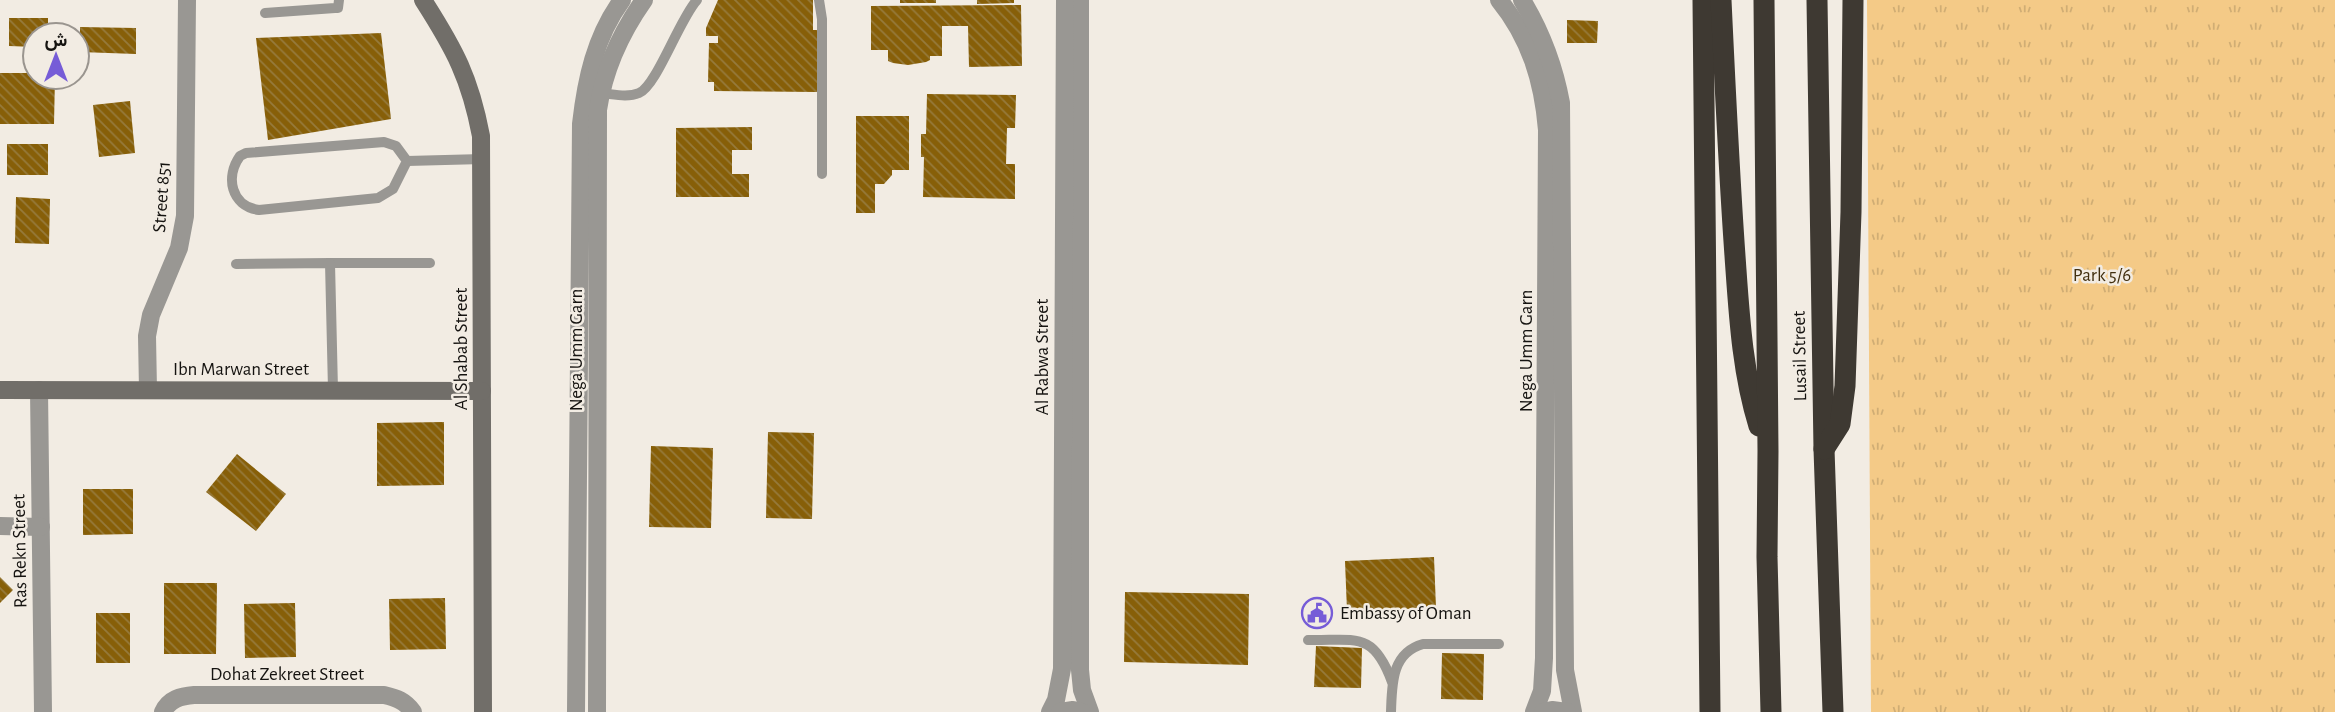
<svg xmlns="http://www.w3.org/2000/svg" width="2335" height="712" font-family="'Alegreya Sans',Vazirmatn,sans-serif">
  <defs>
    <pattern id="park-tufts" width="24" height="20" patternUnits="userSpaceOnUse" patternTransform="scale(1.75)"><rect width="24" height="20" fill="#f4ca87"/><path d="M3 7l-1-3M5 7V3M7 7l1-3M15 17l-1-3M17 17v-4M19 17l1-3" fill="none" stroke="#d0ad74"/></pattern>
    <pattern id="building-back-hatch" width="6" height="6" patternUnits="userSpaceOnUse" patternTransform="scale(1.75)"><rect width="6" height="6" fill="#875f08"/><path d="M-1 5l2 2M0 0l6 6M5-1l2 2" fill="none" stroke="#967a3c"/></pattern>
  </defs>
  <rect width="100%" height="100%" fill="#f2ece3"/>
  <path fill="url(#park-tufts)" d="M 1867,0 L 2335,0 L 2335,712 L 1871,712 Z"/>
  <g fill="url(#building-back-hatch)">
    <path d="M 718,0 L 813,0 L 813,30 L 817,30 L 817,92 L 714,91 L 714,82 L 708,82 L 709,43 L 718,43 L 718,36 L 706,36 L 706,28 Z"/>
    <rect x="900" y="0" width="36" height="3"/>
    <path d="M 977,0 L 1014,0 L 1014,3 L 977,4 Z"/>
    <path d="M 1021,5 L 1022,66 L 969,67 L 968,26 L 942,26 L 942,56 L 930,56 L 930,60 L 926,62 L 908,65 L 893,63 L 888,61 L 888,50 L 871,50 L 871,6 Z"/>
    <path d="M 9,18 L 48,18 L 48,35 L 35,35 L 35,47 L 9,46 Z"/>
    <path d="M 1567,20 L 1598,21 L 1597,43 L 1567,43 Z"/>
    <path d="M 80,27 L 136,28 L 136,54 L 80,52 Z"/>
    <path d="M 381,33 L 391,119 L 268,140 L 256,38 Z"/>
    <path d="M 0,73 L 35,73 L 35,77 L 55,77 L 54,124 L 0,124 Z"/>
    <path d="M 927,94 L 1016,95 L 1015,128 L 1007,128 L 1006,164 L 1015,164 L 1015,199 L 923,197 L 924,157 L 921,157 L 921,134 L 926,134 Z"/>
    <path d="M 130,101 L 135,153 L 99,157 L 93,105 Z"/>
    <path d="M 856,116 L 909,116 L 909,170 L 892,170 L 892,175 L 884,184 L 875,184 L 875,213 L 856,213 Z"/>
    <path d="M 752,127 L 752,150 L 732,150 L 732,174 L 749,174 L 749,197 L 676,197 L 676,128 Z"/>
    <rect x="7" y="144" width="41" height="31"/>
    <path d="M 16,197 L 50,199 L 49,244 L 15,243 Z"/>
    <path d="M 444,422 L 444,485 L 377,486 L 377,423 Z"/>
    <path d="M 768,432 L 814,433 L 812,519 L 766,518 Z"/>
    <path d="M 651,446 L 713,448 L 711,528 L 649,527 Z"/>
    <path d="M 237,454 L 286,494 L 256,531 L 206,492 Z"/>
    <path d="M 83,489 L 133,489 L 133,534 L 83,535 Z"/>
    <path d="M 1434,557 L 1436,608 L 1347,611 L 1345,561 Z"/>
    <path d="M 0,577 L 13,590 L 0,603 Z"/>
    <path d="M 164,583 L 217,583 L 216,654 L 164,654 Z"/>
    <path d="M 1125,592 L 1249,594 L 1248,665 L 1124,662 Z"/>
    <path d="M 445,598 L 446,649 L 390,650 L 389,599 Z"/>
    <path d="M 295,603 L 296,657 L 245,658 L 244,604 Z"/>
    <rect x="96" y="613" width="34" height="50"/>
    <path d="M 1316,646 L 1362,648 L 1361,688 L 1314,687 Z"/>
    <path d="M 1442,653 L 1484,654 L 1483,700 L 1441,699 Z"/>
  </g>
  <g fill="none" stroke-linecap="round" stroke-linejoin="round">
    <g stroke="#999793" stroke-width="10">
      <path d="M 819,0 L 822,19 L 822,174"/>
      <path d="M 265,13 L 335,8 L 338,8 L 339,0"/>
      <path d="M 600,93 C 613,94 627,98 639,93 C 656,87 680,18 697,0"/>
      <path d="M 384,142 L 396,146 L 407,161 L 393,189 L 378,198 L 259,210 C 231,206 225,177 240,156 L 246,153 Z"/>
      <path d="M 407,161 L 483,159"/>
      <path d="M 330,263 L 430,263"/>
      <path d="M 236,264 L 330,263 L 333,390"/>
      <path d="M 1308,640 C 1355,641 1373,630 1392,682"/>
      <path d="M 1391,712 C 1392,685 1391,653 1423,644 L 1499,644"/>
    </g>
    <g stroke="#999793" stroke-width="18">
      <path d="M 1080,0 L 1080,670 L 1082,690 L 1090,712"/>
      <path d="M 1499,0 C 1530,38 1543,81 1547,130 L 1544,658 L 1542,691 L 1534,712"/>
      <path d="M 1522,0 C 1542,33 1554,65 1561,103 L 1565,670 L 1573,712"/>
      <path d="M 39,390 L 43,712"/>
      <path d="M 148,390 L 147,336 L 151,315 L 179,248 L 185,216 L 187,0"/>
      <path d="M 0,526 L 41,527"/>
      <path d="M 163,712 C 169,699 181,696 194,695 L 384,695 C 397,698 405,701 413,712"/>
      <path d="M 576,712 L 581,124 C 586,80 595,37 622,0"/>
      <path d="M 597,712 L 598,110 C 604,69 620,34 644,0"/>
      <path d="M 1050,712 L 1056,700 L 1062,669 L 1065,0"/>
      <path d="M 1060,712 L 1073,710 L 1082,712"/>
      <path d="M 1543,712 L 1552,710 L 1567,712"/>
    </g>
    <g stroke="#716e69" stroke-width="18">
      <path d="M 423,0 C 455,50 470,78 481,136 L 483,712"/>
      <path d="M 0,390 L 482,391"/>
    </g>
    <g stroke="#3e3932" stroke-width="21">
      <path d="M 1703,0 L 1710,712"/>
      <path d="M 1721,0 C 1725,86 1729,171 1735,256 C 1739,312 1742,372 1759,426"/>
      <path d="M 1764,0 L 1768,451 L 1767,557 L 1771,712"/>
      <path d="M 1817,0 L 1824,449 L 1833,712"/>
      <path d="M 1824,449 L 1840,424 L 1845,386 L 1851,212 L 1853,0"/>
    </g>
  </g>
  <defs>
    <g id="civic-ring" transform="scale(1.575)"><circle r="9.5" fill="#f2ece3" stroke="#765cd7" stroke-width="1.5"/><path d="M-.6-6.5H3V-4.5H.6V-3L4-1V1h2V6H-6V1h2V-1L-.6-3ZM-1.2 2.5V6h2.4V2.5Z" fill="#765cd7"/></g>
  </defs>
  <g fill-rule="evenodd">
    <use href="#civic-ring" x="1317" y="613"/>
  </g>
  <g text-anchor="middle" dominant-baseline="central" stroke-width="5" stroke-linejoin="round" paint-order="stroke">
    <g font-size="19" fill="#151310" stroke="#f2ece3">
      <text transform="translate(162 197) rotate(-86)">Street 851</text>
      <text transform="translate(461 349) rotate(-90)">Al Shabab Street</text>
      <text transform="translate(576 350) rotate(-90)">Nega Umm Garn</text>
      <text transform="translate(1526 351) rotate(-90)">Nega Umm Garn</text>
      <text transform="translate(1800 356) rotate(-91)">Lusail Street</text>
      <text transform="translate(1042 357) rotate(-90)">Al Rabwa Street</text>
      <text x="241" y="369">Ibn Marwan Street</text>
      <text transform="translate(20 551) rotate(-91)">Ras Rekn Street</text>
      <text x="287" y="674">Dohat Zekreet Street</text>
    </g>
    <g font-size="19" fill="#423010" stroke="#f2ece3">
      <text x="2102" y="275">Park 5/6</text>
    </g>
    <g font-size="19" fill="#151310" stroke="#f2ece3" text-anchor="start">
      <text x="1340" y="613">Embassy of Oman</text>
    </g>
  </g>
  <g transform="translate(56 56)"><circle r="33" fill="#f2ece3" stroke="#9a958f" stroke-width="2"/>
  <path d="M0-5L12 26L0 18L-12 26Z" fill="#765cd7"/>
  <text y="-10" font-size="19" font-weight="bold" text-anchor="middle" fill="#151310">ش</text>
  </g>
</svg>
